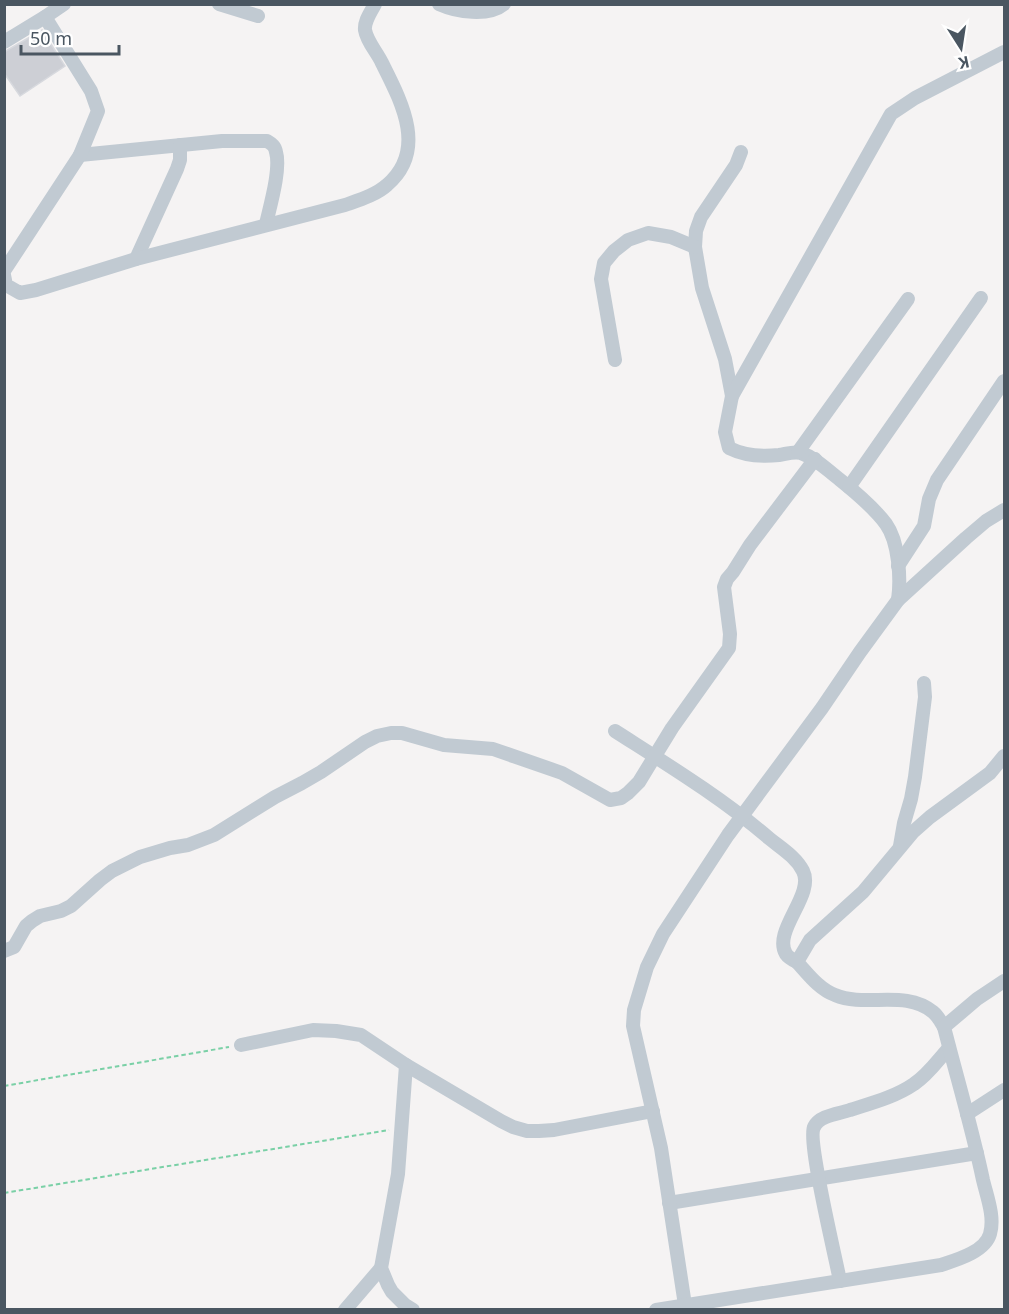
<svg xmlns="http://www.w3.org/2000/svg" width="1009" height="1314" font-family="'Noto Sans',sans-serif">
  <rect width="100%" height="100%" fill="#f5f3f3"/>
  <path fill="#cdcfd5" stroke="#d7d9de" stroke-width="1.5" d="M 42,30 L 65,66 L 20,96 L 4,73 L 4,52 Z"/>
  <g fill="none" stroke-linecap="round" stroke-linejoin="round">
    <g stroke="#7ad0a6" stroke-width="2" stroke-dasharray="4.5 3" stroke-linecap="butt">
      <path d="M 4,1086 L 229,1047"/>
      <path d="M 4,1193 L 389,1130"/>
    </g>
    <g stroke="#c1cad2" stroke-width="14">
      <path d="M 219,4 L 258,16"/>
      <path d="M 439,4 C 457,12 488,17 504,4"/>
      <path d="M 4,42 L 45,17"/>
      <path d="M 741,152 L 736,165 L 701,217 L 696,231 L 695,247 L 702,288 L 725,359 L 732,396 L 725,432 L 729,448 C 745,456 761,457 779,455 C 786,454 794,451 801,453 C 816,458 827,470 839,479 C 854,491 875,509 886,524 C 899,542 901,579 898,600"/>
      <path d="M 80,155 L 222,141 L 267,141 C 272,144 275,146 276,152 C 281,169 270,206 266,224"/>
      <path d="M 136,259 L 177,169 L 180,160 L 180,145"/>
      <path d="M 4,271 L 80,155 L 98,111 L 91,91 L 45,17 L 64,4"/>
      <path d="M 4,275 L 6,285 L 20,293 L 36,290 L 136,259 L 345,205 C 359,200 376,195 387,185 C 428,150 401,101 382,63 C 377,52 367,42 365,30 C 364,21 371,12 375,4"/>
      <path d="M 615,360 L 601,279 L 604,263 L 614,251 L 628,240 L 648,233 L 671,237 L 695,247"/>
      <path d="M 732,396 L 891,114 L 915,98 L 1004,52"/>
      <path d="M 798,452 L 908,299"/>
      <path d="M 849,487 L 981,298"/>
      <path d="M 898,566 L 924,526 L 929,499 L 937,480 L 1004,381"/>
      <path d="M 615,731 C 668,765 722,798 770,839 C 781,848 796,857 803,871 C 815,895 772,931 786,954 C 788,957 793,960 797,962"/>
      <path d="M 900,846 L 904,823 L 911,799 L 915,777 L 925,697 L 924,683"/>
      <path d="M 4,951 L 14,947 L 26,926 L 32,921 L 40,916 L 61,911 L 71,906 L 100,880 L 112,871 L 140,857 L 170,848 L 188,845 L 214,835 L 275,797 L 302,783 L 321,772 L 365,742 L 377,736 L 391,733 L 402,733 L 444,745 L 493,749 L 562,773 L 610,800 L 621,798 L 628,793 L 639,782 L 672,728 L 729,648 L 730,634 L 724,587 L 727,579 L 733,572 L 750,545 L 815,459"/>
      <path d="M 944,1027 C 941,1022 938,1016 933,1012 C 905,989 866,1008 835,995 C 819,989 808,974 797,962 L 810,940 L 863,892 L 913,832 L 930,817 L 990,773 L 1004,756"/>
      <path d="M 241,1045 L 313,1030 L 336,1031 L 361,1035 L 406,1065 L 501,1121 L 513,1127 L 527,1131 L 539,1131 L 554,1130 L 653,1111"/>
      <path d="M 406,1065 L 398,1174 L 381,1268 L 388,1285 L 392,1292 L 405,1305 L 413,1310"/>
      <path d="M 967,1114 L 1004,1090"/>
      <path d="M 669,1203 L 977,1153"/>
      <path d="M 840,1281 C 836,1259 807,1140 814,1127 C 820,1115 839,1114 850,1110 C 872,1103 895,1097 914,1084 C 928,1075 938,1060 949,1048"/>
      <path d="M 685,1305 L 661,1148 L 633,1026 L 634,1010 L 647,967 L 663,934 L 728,835 L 822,708 L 860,652 L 898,600 L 966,538 L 986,521 L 1004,510"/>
      <path d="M 345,1310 L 381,1268"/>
      <path d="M 656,1310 L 941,1265 C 956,1260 985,1252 990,1234 C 995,1217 987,1197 983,1180 C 972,1128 957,1078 944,1027 L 977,999 L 1004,981"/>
    </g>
  </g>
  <rect width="1009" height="1314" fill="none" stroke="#4a5661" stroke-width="12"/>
  <g transform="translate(961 48) rotate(168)" stroke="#ffffff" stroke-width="4.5" paint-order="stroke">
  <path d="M0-4.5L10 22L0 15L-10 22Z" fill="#4a5661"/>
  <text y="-9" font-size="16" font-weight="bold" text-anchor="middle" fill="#4a5661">K</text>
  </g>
  <path d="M21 45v9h98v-9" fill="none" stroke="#4a5661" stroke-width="3"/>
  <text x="30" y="45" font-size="18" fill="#4a5661" stroke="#ffffff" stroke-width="4.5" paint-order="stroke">50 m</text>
</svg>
